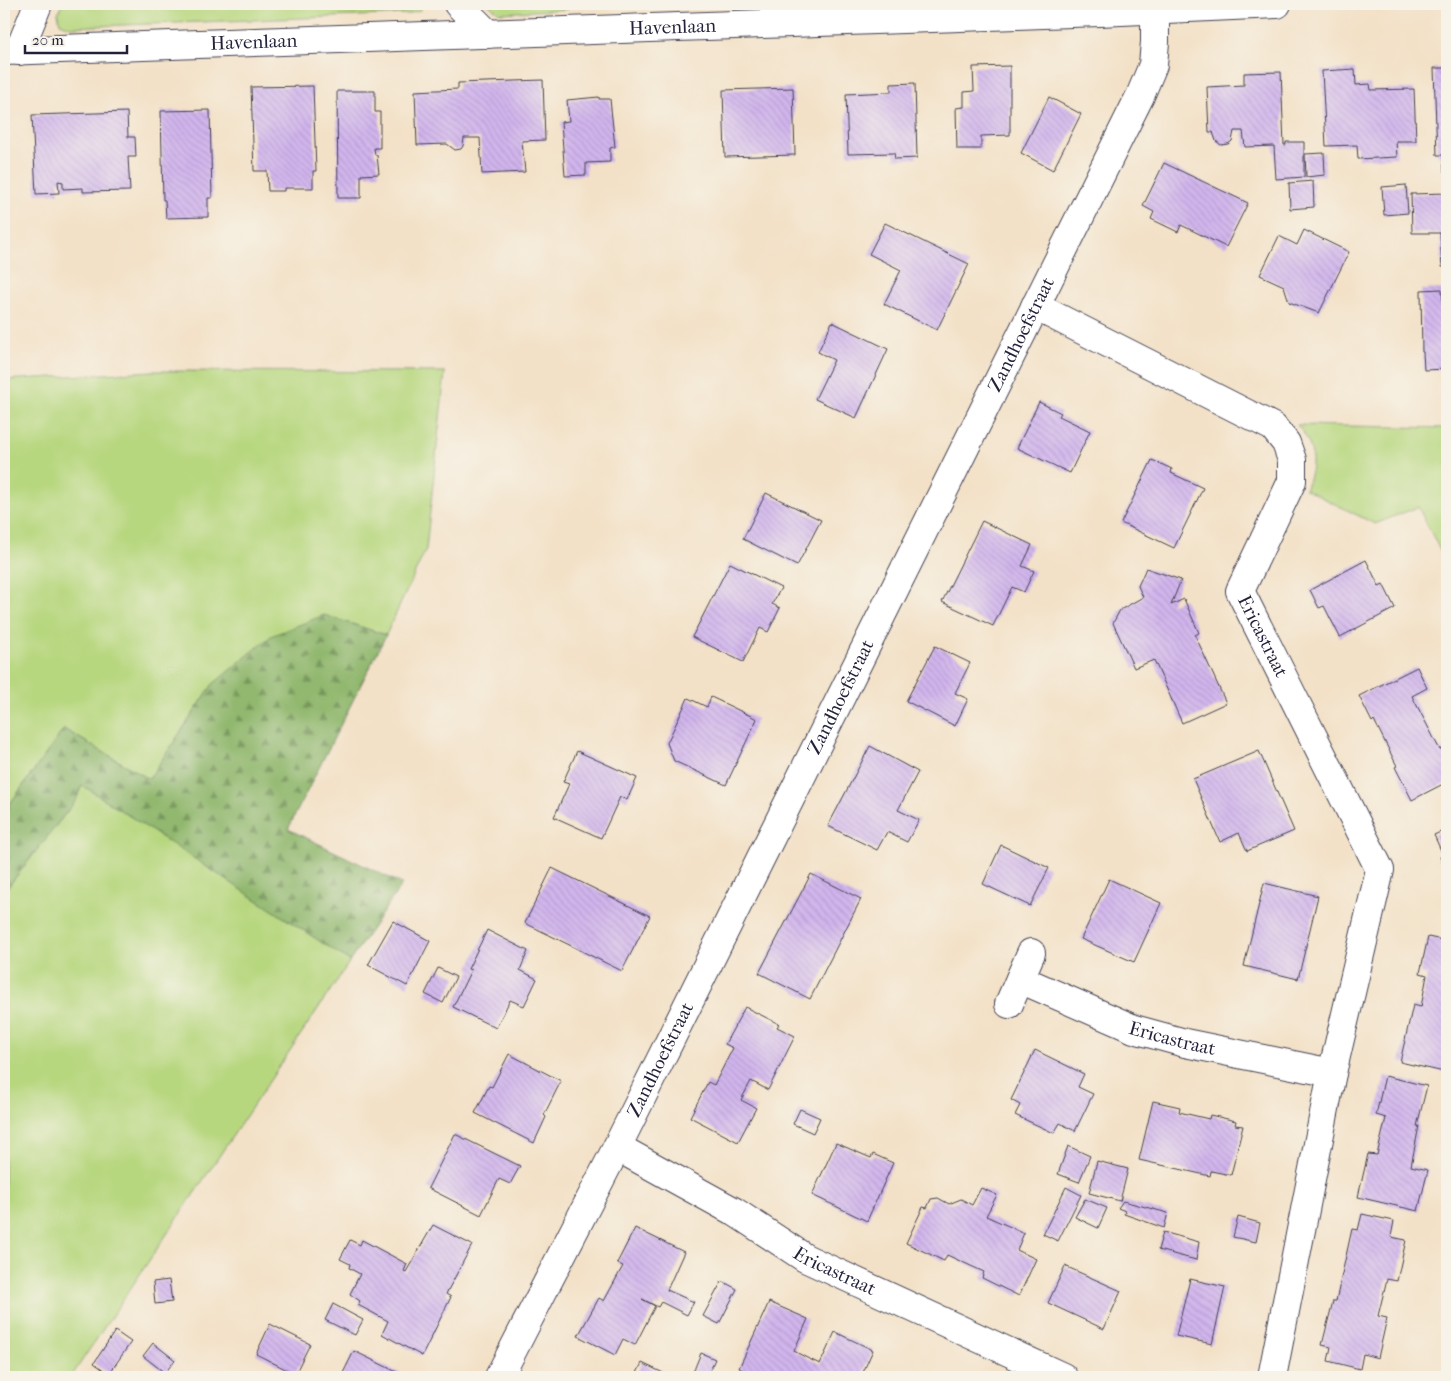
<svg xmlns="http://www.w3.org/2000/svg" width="1451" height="1381" font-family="'IM FELL French Canon',serif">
  <defs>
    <pattern id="forest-firs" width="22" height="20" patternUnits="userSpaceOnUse" patternTransform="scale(1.25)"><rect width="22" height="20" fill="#91b86e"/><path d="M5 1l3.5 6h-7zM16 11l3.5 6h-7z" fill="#76955c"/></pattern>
    <pattern id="building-back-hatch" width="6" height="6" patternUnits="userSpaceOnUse" patternTransform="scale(1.25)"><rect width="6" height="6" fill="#d1b5ed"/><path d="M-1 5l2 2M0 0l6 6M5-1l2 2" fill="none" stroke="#b39bcc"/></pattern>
  </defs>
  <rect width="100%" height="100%" fill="#f7f3e8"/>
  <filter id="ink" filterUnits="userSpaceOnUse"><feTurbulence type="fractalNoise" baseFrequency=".02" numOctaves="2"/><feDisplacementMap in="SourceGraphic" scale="10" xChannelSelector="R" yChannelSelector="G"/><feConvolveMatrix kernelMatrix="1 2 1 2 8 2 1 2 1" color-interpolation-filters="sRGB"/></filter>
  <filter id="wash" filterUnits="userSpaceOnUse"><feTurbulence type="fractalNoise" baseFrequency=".0096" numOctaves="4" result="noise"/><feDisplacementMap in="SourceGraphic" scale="20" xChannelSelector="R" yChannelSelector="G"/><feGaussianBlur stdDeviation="1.12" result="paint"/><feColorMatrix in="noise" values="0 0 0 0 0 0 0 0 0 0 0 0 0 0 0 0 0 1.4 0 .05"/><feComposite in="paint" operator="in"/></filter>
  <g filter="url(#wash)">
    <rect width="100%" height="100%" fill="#f3e1c7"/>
    <g fill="#b7d77f" stroke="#6c7c5d">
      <path d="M 62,4 L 422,4 L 420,10 L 408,14 L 71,27 L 60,23 L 58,13 Z"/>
      <path d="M 487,4 L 567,4 L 568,9 L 500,13 Z"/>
      <path d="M 153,371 L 445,372 L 426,549 L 386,635 L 324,615 L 213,684 L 149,779 L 64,729 L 4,812 L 4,380 Z"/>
      <path d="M 1297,425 L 1447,428 L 1447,564 L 1418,507 L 1375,524 L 1305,489 C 1316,465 1315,445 1297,425 Z"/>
      <path d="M 82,784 L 350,961 L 71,1377 L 4,1377 L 4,892 L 76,800 Z"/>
    </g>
    <path fill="url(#forest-firs)" stroke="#5a6d54" d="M 324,615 L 386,635 L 288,829 L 402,884 L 350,961 L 82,785 L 76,800 L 4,892 L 4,812 L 64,729 L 149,779 L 213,684 L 271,636 Z"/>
    <g id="blocks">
      <g fill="url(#building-back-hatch)">
        <path d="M 1010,66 L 1010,135 L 981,136 L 981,149 L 957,149 L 956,108 L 964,107 L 964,92 L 974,91 L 973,67 Z"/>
        <path d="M 1434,68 L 1447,68 L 1447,172 L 1444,172 L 1443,155 L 1437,155 Z"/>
        <path d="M 1355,69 L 1356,85 L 1370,84 L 1371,90 L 1414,89 L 1416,141 L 1396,141 L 1397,157 L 1358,159 L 1357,145 L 1326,146 L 1322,71 Z"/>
        <path d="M 1281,72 L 1284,145 L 1286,145 L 1286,142 L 1304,142 L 1304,177 L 1276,179 L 1274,146 L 1245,147 L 1243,131 L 1234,131 L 1232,141 L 1228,144 L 1221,145 L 1216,141 L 1213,132 L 1209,132 L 1207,87 L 1244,85 L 1244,73 Z"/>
        <path d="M 543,80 L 545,140 L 522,141 L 525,172 L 482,174 L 480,138 L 464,138 L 463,146 L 461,149 L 455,150 L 447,144 L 417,145 L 415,91 L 458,89 L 458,83 Z"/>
        <path d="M 915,83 L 917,158 L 895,159 L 894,153 L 848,154 L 846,94 L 891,92 L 891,84 Z"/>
        <path d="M 313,86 L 316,171 L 313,171 L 313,188 L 284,188 L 284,191 L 268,191 L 267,171 L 254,171 L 251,87 Z"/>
        <path d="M 793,88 L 795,155 L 725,157 L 723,90 Z"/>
        <path d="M 337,91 L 375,91 L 375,112 L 380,112 L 380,148 L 374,148 L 375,155 L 377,155 L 379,174 L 361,175 L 361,198 L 338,198 Z"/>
        <path d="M 599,97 L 599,99 L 610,99 L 615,147 L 610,148 L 610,162 L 586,163 L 586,175 L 565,176 L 561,122 L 569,121 L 567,100 Z"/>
        <path d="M 1049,97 L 1081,114 L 1053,170 L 1021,153 Z"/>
        <path d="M 210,110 L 212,198 L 208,198 L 208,217 L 166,218 L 165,200 L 163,200 L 161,111 Z"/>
        <path d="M 127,112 L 128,137 L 135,137 L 136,157 L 128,157 L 130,191 L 83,192 L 83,188 L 63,189 L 63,182 L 58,181 L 59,193 L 36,194 L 32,115 Z"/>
        <path d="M 1324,153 L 1325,175 L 1306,177 L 1305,154 Z"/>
        <path d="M 1164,163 L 1248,203 L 1226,247 L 1181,225 L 1178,232 L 1151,219 L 1154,212 L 1143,206 Z"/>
        <path d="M 1313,181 L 1314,207 L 1290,209 L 1289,183 Z"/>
        <path d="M 1406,185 L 1408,213 L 1384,215 L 1382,187 Z"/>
        <path d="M 1447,193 L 1447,267 L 1442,267 L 1440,233 L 1412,233 L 1411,194 Z"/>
        <path d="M 885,223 L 969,264 L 937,330 L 884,304 L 901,270 L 869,254 Z"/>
        <path d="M 1304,230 L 1349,252 L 1319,313 L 1289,302 L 1284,286 L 1260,275 L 1279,236 L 1297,245 Z"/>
        <path d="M 1442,289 L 1443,307 L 1447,307 L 1447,369 L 1424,370 L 1423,352 L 1422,352 L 1421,290 Z"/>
        <path d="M 832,322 L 888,349 L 856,418 L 815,399 L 834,360 L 818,352 Z"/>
        <path d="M 1039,402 L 1061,413 L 1059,416 L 1090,431 L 1070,473 L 1017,448 Z"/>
        <path d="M 1152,460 L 1172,469 L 1171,473 L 1203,488 L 1174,548 L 1121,523 Z"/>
        <path d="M 766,493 L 821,520 L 797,566 L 743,539 Z"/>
        <path d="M 982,521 L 1032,545 L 1022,566 L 1034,571 L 1024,592 L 1012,587 L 993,626 L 942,602 Z"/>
        <path d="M 1366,560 L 1379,586 L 1383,584 L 1395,608 L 1340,637 L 1324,606 L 1319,608 L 1310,590 Z"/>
        <path d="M 730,563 L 781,588 L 772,604 L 780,608 L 768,632 L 760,628 L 743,662 L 692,637 Z"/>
        <path d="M 1146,568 L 1181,580 L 1171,605 L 1184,599 L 1199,633 L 1195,635 L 1226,703 L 1182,723 L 1154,660 L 1134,668 L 1113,623 L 1120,610 L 1143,597 L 1138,586 Z"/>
        <path d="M 935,646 L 970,663 L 955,693 L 968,699 L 955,726 L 906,701 Z"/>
        <path d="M 1417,667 L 1427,688 L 1412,696 L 1440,750 L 1447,747 L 1447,782 L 1412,800 L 1395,767 L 1397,766 L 1374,720 L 1372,722 L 1359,696 Z"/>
        <path d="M 711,697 L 757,719 L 726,785 L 674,761 L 667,743 L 688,698 L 707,707 Z"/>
        <path d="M 870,746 L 918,772 L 898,810 L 919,820 L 907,842 L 887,832 L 877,850 L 828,826 Z"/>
        <path d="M 577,751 L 637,778 L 627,800 L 620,797 L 601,838 L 554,817 L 569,784 L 563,782 Z"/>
        <path d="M 1259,751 L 1294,831 L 1247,851 L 1239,833 L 1220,842 L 1193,779 Z"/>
        <path d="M 1447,829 L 1447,873 L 1440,857 L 1443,855 L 1434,835 Z"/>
        <path d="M 1001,845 L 1049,868 L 1030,906 L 983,884 Z"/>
        <path d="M 552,868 L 650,916 L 622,971 L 525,923 Z"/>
        <path d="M 811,874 L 861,899 L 810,999 L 759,973 Z"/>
        <path d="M 1109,879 L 1161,903 L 1134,962 L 1081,939 Z"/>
        <path d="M 1264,883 L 1318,896 L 1298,979 L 1244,966 Z"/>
        <path d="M 393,921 L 430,941 L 407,986 L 368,965 Z"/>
        <path d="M 487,930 L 528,951 L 520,970 L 537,979 L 524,1006 L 510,1000 L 496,1028 L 453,1007 L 471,970 L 468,969 Z"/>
        <path d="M 1428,937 L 1447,941 L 1447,1055 L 1444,1072 L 1400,1062 L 1413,1005 L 1421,1007 L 1427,975 L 1420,973 Z"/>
        <path d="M 438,968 L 456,977 L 443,1003 L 425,994 Z"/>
        <path d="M 745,1007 L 779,1024 L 777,1027 L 795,1036 L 768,1090 L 751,1081 L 741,1100 L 756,1108 L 738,1142 L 690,1117 L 708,1082 L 714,1085 L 733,1048 L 725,1044 Z"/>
        <path d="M 1035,1050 L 1084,1074 L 1078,1087 L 1093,1094 L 1075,1131 L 1060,1123 L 1054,1133 L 1015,1115 L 1020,1105 L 1011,1100 Z"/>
        <path d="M 509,1054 L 561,1081 L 544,1115 L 546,1117 L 534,1143 L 475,1113 L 489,1086 L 492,1087 Z"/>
        <path d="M 1385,1076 L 1427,1086 L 1417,1126 L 1419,1126 L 1411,1166 L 1428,1170 L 1418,1211 L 1358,1197 L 1368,1154 L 1377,1155 L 1386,1118 L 1376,1115 Z"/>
        <path d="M 1153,1101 L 1180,1107 L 1179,1112 L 1209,1119 L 1210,1115 L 1236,1121 L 1235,1125 L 1243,1126 L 1231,1175 L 1211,1171 L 1210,1176 L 1139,1160 Z"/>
        <path d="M 800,1109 L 820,1118 L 813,1133 L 793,1124 Z"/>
        <path d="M 455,1134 L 520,1166 L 510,1184 L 499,1179 L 481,1215 L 428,1188 Z"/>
        <path d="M 836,1143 L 871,1158 L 873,1154 L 893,1163 L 867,1221 L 812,1195 Z"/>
        <path d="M 1068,1146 L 1090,1156 L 1079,1182 L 1058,1174 Z"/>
        <path d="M 1097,1161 L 1128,1169 L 1120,1201 L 1089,1193 Z"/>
        <path d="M 1066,1187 L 1081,1195 L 1058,1241 L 1043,1234 Z"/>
        <path d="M 981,1188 L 997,1195 L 986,1216 L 1024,1233 L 1017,1250 L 1036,1259 L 1019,1296 L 982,1278 L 984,1272 L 947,1255 L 944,1261 L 906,1243 L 923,1207 L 927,1208 L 931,1199 L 938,1198 L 949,1204 L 961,1199 L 972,1205 Z"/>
        <path d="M 1085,1199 L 1107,1208 L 1098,1228 L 1075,1217 Z"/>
        <path d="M 1123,1201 L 1168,1213 L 1164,1228 L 1124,1214 L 1125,1211 L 1118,1208 Z"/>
        <path d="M 1362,1214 L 1394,1221 L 1391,1237 L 1406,1240 L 1397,1281 L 1387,1279 L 1378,1316 L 1387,1318 L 1378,1358 L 1363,1354 L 1360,1369 L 1328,1361 L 1331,1347 L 1322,1345 L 1333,1301 L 1336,1301 L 1352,1229 L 1358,1230 Z"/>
        <path d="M 1238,1217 L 1260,1223 L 1256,1242 L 1233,1237 Z"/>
        <path d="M 433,1225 L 472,1245 L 446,1294 L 451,1297 L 422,1356 L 382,1334 L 388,1321 L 358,1305 L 360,1301 L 350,1294 L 360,1274 L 349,1268 L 350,1264 L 340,1259 L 350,1240 L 360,1245 L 362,1240 L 407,1264 L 404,1271 L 406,1272 Z"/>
        <path d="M 635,1228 L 684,1252 L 667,1290 L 694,1302 L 687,1315 L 661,1302 L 658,1307 L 642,1299 L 655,1306 L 635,1345 L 623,1339 L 615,1355 L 578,1336 L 599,1298 L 604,1301 L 623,1266 L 617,1263 Z"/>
        <path d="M 1163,1232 L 1199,1242 L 1196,1260 L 1158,1250 Z"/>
        <path d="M 1065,1266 L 1121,1291 L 1104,1329 L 1048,1303 Z"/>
        <path d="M 1190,1279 L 1225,1287 L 1212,1344 L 1176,1336 Z"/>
        <path d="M 169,1280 L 172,1302 L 155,1304 L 153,1282 Z"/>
        <path d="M 722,1281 L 737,1289 L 719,1324 L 703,1316 Z"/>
        <path d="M 769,1302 L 808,1319 L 794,1351 L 807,1358 L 820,1364 L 835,1332 L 873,1350 L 861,1377 L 758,1377 L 739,1368 Z"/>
        <path d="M 333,1304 L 363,1320 L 355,1335 L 325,1320 Z"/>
        <path d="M 270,1324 L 310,1344 L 295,1374 L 256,1354 Z"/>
        <path d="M 115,1331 L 131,1342 L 109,1374 L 94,1363 Z"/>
        <path d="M 153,1343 L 175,1360 L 165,1373 L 143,1356 Z"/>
        <path d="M 354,1351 L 407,1377 L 341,1377 Z"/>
        <path d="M 701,1353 L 715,1359 L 707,1377 L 691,1377 Z"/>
        <path d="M 642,1363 L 672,1377 L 635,1377 Z"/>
      </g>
    </g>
  </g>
  <g filter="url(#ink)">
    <use href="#blocks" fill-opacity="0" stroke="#413f50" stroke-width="1"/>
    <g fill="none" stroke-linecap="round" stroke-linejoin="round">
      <g stroke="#413f50" stroke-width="30">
        <g id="street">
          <path d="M 458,4 L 488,34"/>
          <path id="s1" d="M 4,51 L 1099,12 L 1277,4"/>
          <path d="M 19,51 L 38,4"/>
          <path id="s2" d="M 1035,306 L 1273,427 L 1286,443 L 1292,460 L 1292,481 L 1240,591 L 1380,870 L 1332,1073 L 1272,1377"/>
          <path id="s3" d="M 1020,979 L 1134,1029 L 1185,1043 L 1332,1073"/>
          <path d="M 1009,1004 L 1031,953"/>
          <path id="s4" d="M 617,1147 L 735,1212 L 805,1258 L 1063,1377"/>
          <path id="s5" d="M 499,1377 L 617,1147 L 1140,96 L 1153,65 L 1155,42 L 1155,9"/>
        </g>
      </g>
      <use href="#street" stroke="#fff" stroke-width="28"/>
    </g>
  </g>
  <g text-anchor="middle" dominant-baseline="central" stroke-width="4.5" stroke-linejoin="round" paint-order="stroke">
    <g font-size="19" fill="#22223b" stroke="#f7f3e8">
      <text stroke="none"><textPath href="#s1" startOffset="669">Havenlaan</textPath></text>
      <text stroke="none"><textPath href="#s1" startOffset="250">Havenlaan</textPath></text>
      <text stroke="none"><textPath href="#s5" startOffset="1166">Zandhoefstraat</textPath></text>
      <text stroke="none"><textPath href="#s2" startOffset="499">Ericastraat</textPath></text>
      <text stroke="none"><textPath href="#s5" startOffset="761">Zandhoefstraat</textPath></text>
      <text stroke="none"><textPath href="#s3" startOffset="164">Ericastraat</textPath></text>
      <text stroke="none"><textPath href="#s5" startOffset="356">Zandhoefstraat</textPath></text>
      <text stroke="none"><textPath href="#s4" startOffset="251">Ericastraat</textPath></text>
    </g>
  </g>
  <rect width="1451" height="1381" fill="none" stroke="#f7f3e8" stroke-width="20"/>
  <path d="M25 45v8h102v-8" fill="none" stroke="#22223b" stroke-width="2.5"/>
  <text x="32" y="45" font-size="15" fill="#22223b" stroke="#f7f3e8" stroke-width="4" paint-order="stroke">20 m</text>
</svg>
